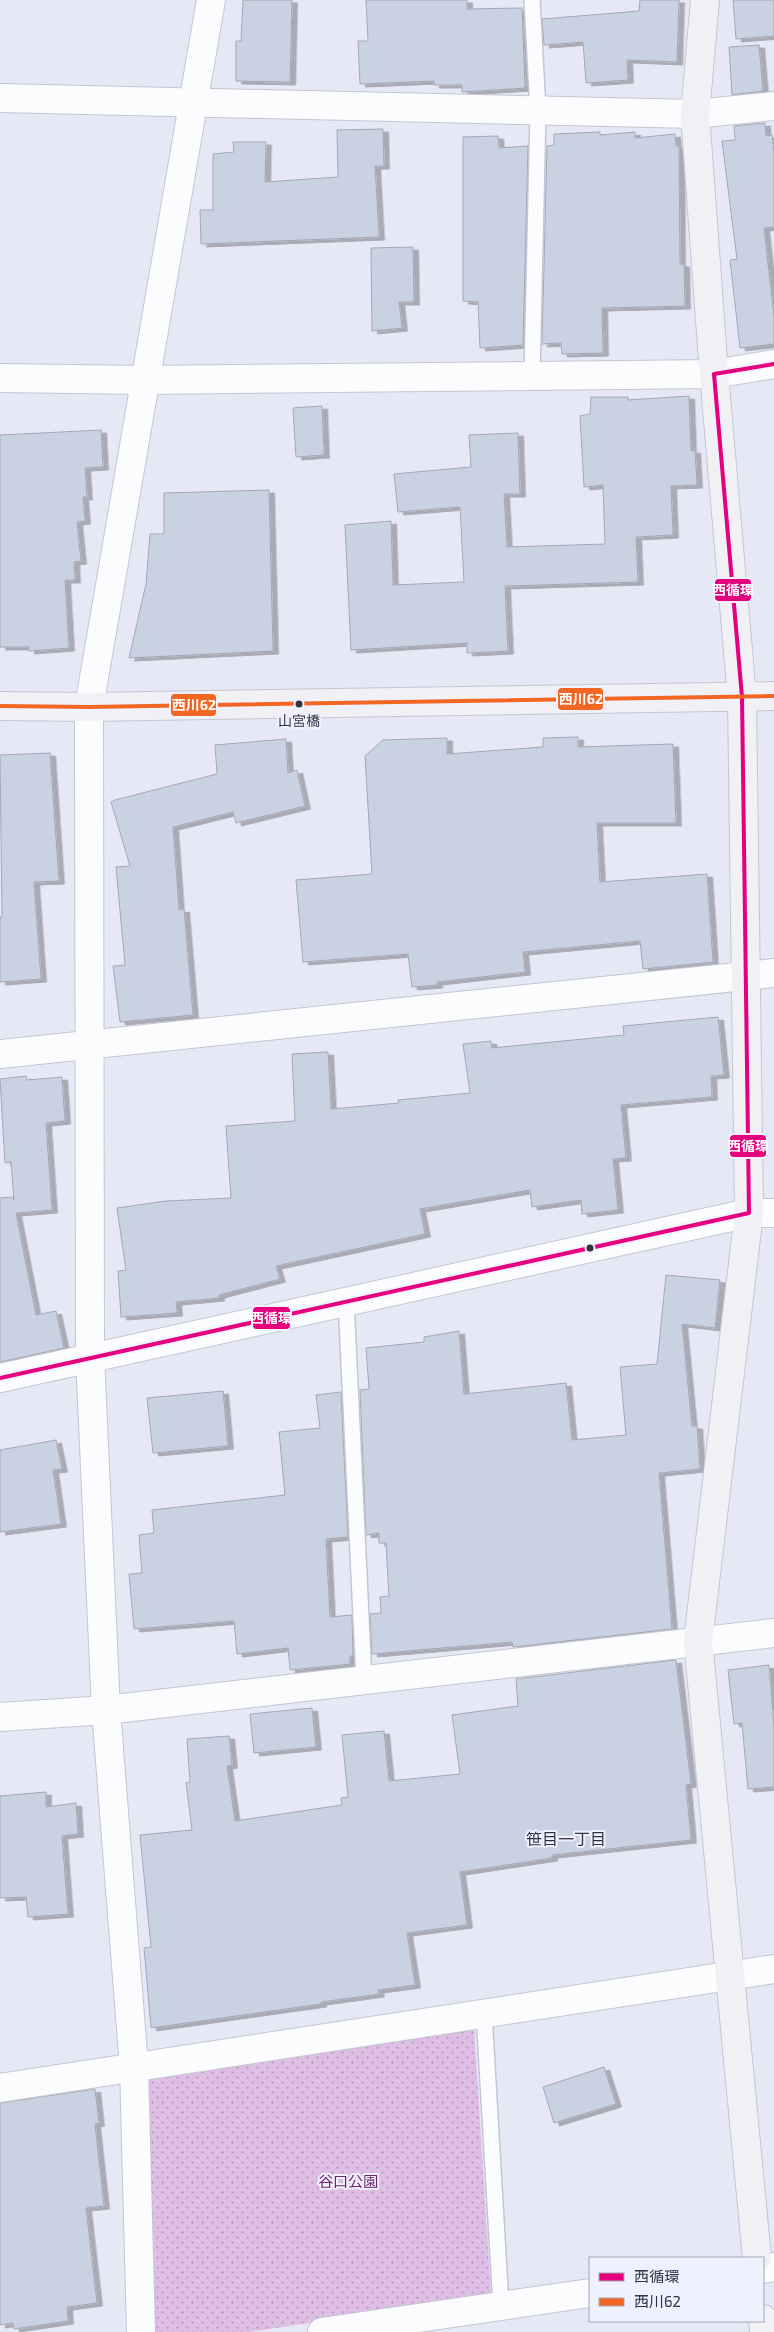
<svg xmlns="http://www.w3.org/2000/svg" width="774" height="2332" font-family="'Exo 2','Noto Sans JP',sans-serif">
  <defs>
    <pattern id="park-dots" width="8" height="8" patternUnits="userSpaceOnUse" patternTransform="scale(1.25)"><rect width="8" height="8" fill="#dfbee5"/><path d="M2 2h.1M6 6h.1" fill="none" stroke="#b59bbb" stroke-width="1.8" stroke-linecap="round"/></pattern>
    <filter id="shadow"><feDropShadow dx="5.5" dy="3" stdDeviation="0" flood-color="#0004"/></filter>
  </defs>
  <rect width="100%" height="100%" fill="#e6e8f6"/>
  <path fill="url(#park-dots)" d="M 474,2027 L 491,2296 L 249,2332 L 152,2332 L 146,2076 Z"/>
  <g fill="#c9d2e3" stroke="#a4a8b3" filter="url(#shadow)">
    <path d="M 243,0 L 292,0 L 290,82 L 236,81 L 236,41 L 241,41 Z"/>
    <path d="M 366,0 L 467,0 L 467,9 L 522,8 L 525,88 L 462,92 L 462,85 L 434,85 L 434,81 L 360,84 L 358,41 L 368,41 Z"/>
    <path d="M 640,0 L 679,0 L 677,62 L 627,60 L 628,80 L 586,83 L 583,42 L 544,45 L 542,19 L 639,11 Z"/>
    <path d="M 733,0 L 774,0 L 774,36 L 736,39 Z"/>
    <path d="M 759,45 L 763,91 L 732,95 L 729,47 Z"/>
    <path d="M 765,123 L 766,136 L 772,135 L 774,153 L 774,227 L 764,228 L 774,317 L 774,344 L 740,348 L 730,260 L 737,259 L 722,141 L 735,140 L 734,126 Z"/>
    <path d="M 383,129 L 384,166 L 375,166 L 379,237 L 201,244 L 200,210 L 213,210 L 213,154 L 234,152 L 233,142 L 266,142 L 265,182 L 338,177 L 337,130 Z"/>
    <path d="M 600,132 L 600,135 L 635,132 L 635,138 L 675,134 L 676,146 L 679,146 L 680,264 L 684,264 L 685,306 L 602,308 L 603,353 L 562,354 L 561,343 L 542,344 L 547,146 L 554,145 L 554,134 Z"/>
    <path d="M 498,136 L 499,148 L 528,146 L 523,345 L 480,348 L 478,302 L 463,301 L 463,137 Z"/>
    <path d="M 413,247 L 414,302 L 399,302 L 402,328 L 372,331 L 371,248 Z"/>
    <path d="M 689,396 L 691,451 L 695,450 L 697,485 L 671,486 L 673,535 L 636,537 L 638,582 L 505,586 L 508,651 L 467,653 L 467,643 L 351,650 L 345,525 L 391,521 L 393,585 L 464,582 L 460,507 L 398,512 L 394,474 L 471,467 L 469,435 L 518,433 L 520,494 L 504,494 L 507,547 L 605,544 L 603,485 L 584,487 L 580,416 L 590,414 L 591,397 L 628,397 L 628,400 Z"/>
    <path d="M 322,406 L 324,455 L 296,457 L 293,408 Z"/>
    <path d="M 101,430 L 103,467 L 85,468 L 87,497 L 83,497 L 85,521 L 77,522 L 81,561 L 74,562 L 75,580 L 65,580 L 69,648 L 29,651 L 29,647 L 0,647 L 0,435 Z"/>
    <path d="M 269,490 L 273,651 L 129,658 L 146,584 L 150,534 L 164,534 L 164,493 Z"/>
    <path d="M 578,737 L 578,747 L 673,744 L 676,823 L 597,823 L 600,882 L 707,874 L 713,962 L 643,969 L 640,941 L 523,952 L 525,972 L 437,982 L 437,985 L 412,987 L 408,954 L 303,962 L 296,880 L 372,874 L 365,756 L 383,740 L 447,738 L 447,754 L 543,747 L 543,738 Z"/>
    <path d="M 286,739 L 288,773 L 297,770 L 305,806 L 236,823 L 233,812 L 173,827 L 179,910 L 184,909 L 193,1015 L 120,1022 L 113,966 L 125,965 L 116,867 L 130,866 L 111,802 L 115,800 L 217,774 L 215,745 Z"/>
    <path d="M 50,753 L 59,881 L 34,882 L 41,979 L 0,982 L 0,917 L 2,917 L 0,755 Z"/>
    <path d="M 718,1017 L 724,1075 L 711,1076 L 712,1097 L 621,1105 L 626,1158 L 613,1159 L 618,1210 L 582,1214 L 581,1200 L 532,1207 L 530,1190 L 420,1209 L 425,1234 L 276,1266 L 280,1279 L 219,1295 L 219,1298 L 176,1302 L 177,1313 L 121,1317 L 118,1271 L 126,1270 L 117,1208 L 166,1201 L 231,1198 L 226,1126 L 295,1121 L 292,1054 L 328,1052 L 331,1109 L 399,1103 L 398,1100 L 470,1093 L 463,1044 L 491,1041 L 492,1048 L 624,1035 L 623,1026 Z"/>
    <path d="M 26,1076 L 27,1080 L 62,1077 L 65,1121 L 46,1123 L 52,1210 L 16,1213 L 36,1315 L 56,1311 L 64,1348 L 0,1362 L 0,1198 L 13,1197 L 14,1200 L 11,1162 L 5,1163 L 0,1079 Z"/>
    <path d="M 666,1275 L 720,1280 L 715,1328 L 682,1324 L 692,1426 L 697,1426 L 700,1469 L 659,1473 L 672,1629 L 513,1647 L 512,1642 L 372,1654 L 370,1614 L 381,1613 L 380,1597 L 389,1596 L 386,1543 L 379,1543 L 379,1533 L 366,1535 L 360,1390 L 369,1389 L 366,1348 L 424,1342 L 424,1337 L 459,1331 L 464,1394 L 566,1383 L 572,1440 L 626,1435 L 620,1367 L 657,1364 Z"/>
    <path d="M 223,1391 L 228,1446 L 153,1453 L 147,1398 Z"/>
    <path d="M 341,1392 L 348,1537 L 326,1539 L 330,1617 L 352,1615 L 353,1656 L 350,1656 L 350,1664 L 290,1670 L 288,1648 L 237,1654 L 234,1621 L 134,1629 L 129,1574 L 142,1573 L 139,1535 L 154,1533 L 152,1510 L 285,1495 L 279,1432 L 320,1428 L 316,1395 Z"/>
    <path d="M 56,1440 L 62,1469 L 53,1470 L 61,1524 L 0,1532 L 0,1450 Z"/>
    <path d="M 676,1660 L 691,1784 L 686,1785 L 691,1840 L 552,1855 L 552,1858 L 460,1872 L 467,1925 L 407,1933 L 415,1985 L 378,1990 L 379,1994 L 321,2002 L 321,2004 L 151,2028 L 144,1948 L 151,1947 L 140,1835 L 192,1830 L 186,1783 L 190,1782 L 187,1739 L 229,1736 L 232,1765 L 227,1766 L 235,1821 L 342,1805 L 341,1798 L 348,1797 L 342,1735 L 384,1731 L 389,1781 L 460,1774 L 452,1715 L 518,1706 L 516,1679 Z"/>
    <path d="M 769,1665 L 774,1727 L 774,1787 L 748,1789 L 742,1723 L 734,1724 L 728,1670 Z"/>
    <path d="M 312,1708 L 316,1747 L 254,1753 L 250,1714 Z"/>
    <path d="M 46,1792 L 46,1807 L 76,1803 L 78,1834 L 62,1836 L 68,1914 L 28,1917 L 26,1897 L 0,1898 L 0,1796 Z"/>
    <path d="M 604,2067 L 616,2104 L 554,2123 L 543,2087 Z"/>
    <path d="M 95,2089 L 99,2123 L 95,2124 L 104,2206 L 86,2208 L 97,2303 L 67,2307 L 68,2321 L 14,2329 L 13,2323 L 0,2325 L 0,2103 Z"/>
  </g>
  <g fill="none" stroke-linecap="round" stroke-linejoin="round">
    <g stroke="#c5c6d2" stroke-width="18">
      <g id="lane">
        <path d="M 532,376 L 538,111 L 532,0"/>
        <path d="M 346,1300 L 364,1680"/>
        <path d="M 484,2013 L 501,2306"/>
      </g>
    </g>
    <g stroke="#c5c6d2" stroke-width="30">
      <g id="street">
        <path d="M 0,98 L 695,114 L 774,106"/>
        <path d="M 0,378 L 144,380 L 714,374 L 774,364"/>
        <path d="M 0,1054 L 774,973"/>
        <path d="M 0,1378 L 749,1213 L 774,1213"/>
        <path d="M 0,1717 L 106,1710 L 774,1633"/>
        <path d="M 0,2088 L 774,1969"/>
        <path d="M 763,2269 L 774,2267"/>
        <path d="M 141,2332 L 134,2067 L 106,1710 L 90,1357 L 89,707 L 211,0"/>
        <path d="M 322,2332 L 590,2293"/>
      </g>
    </g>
    <g stroke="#c5c6d2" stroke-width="30">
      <g id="secondary">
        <path d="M 705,0 L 695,114 L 714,374 L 742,697 L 749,1213 L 698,1641 L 757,2258"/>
        <path d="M 0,706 L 89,707 L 774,696"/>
        <path d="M 763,2319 L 764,2332"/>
      </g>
    </g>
    <use href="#lane" stroke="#fbfcfe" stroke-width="15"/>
    <use href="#street" stroke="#fbfcfe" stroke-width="28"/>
    <use href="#secondary" stroke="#f1f0f5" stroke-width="28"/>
    <g stroke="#f0f1fe" stroke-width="8">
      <path id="bus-1" d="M 0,1378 L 749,1213 L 742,697 L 714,374 L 774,364"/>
    </g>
    <g stroke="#f0f1fe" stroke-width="8">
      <path id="bus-2" d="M 0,706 L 89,707 L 774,696"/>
    </g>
    <use href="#bus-1" stroke="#e5007d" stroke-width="4"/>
    <use href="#bus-2" stroke="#f26522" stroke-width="4"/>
  </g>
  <g fill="#32333f" stroke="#f0f1fe" stroke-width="2">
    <circle cx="299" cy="704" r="4.5"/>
    <circle cx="590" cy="1248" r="4.5"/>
  </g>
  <g text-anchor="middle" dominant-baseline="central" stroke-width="4" stroke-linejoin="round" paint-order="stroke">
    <g font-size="14" fill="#32333f" stroke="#f0f1fe">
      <text x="299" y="720">山宮橋</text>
    </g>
    <g font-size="15" fill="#6f226e" stroke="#f0f1fe">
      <text x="348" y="2181">谷口公園</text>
    </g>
    <g font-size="16" fill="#32333f" stroke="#f0f1fe">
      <text x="566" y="1838">笹目一丁目</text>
    </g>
  </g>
  <g stroke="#f0f1fe" stroke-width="2">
    <rect x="714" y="578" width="38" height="24" rx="5" fill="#e5007d"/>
    <rect x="557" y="687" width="47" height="24" rx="5" fill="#f26522"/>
    <rect x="170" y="693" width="47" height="24" rx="5" fill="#f26522"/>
    <rect x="729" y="1134" width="38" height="24" rx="5" fill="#e5007d"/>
    <rect x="252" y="1306" width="39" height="24" rx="5" fill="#e5007d"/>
  </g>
  <g font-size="14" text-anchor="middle" font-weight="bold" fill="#fff">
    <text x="733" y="595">西循環</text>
    <text x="581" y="704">西川62</text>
    <text x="194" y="710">西川62</text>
    <text x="748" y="1151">西循環</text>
    <text x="271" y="1323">西循環</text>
  </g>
  <rect x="589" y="2257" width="175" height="65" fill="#f0f1fe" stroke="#a4a5b2"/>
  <rect x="599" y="2273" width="25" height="8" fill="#e5007d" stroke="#a4a5b2"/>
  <text x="634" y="2282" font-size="15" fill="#32333f">西循環</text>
  <rect x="599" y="2298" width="25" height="8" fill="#f26522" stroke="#a4a5b2"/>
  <text x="634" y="2307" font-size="15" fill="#32333f">西川62</text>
</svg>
